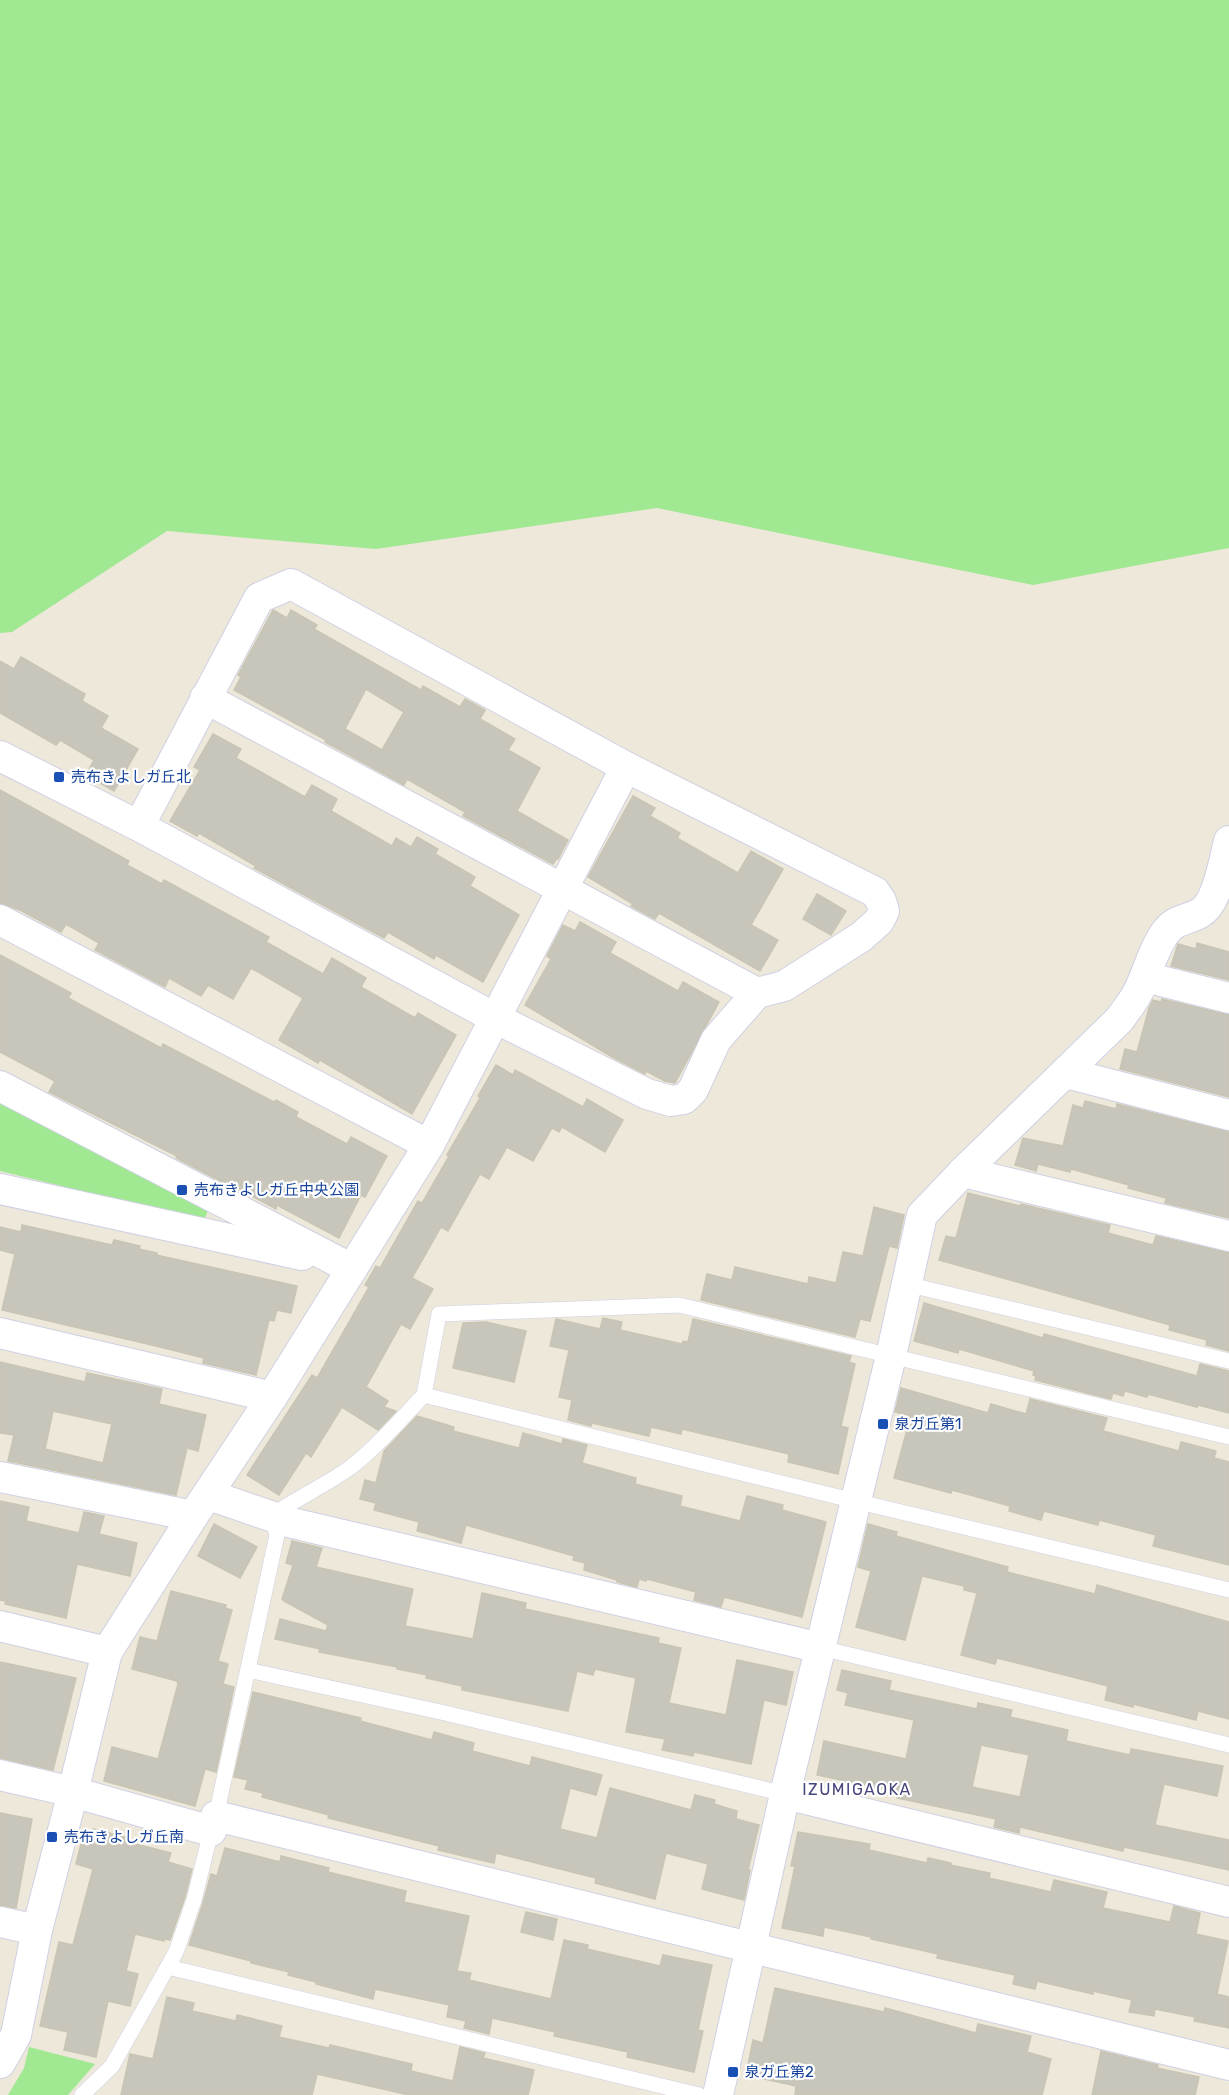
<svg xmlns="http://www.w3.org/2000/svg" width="1229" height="2095" font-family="Rubik,'Noto Sans JP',sans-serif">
  <rect width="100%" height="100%" fill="#ede8da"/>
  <g fill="#a1e892">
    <path d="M 0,0 L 1229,0 L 1229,548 L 1033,585 L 657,508 L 376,549 L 167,531 L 12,632 L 0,633 Z"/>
    <path d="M 0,1098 L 209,1207 L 204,1221 L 0,1171 Z"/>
    <path d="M 29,2047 L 95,2064 L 68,2095 L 8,2095 L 24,2068 Z"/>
  </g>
  <g fill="#c8c5ba" stroke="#c8c5b4" stroke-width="1.5" fill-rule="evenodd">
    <path d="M 273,610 L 287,618 L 291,610 L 317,625 L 314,629 L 421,690 L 423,686 L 460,707 L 465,699 L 485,710 L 480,719 L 515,739 L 508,750 L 540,768 L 517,811 L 568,840 L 558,859 L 557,858 L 553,864 L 463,816 L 465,812 L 407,779 L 404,785 L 325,742 L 326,740 L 234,690 L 241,677 L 238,675 ZM 366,689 L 404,712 L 382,750 L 345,729 Z"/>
    <path d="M 21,657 L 85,694 L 82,701 L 108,716 L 101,728 L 138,749 L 114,791 L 86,775 L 94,760 L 60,740 L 56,745 L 0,713 L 0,661 L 14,669 Z"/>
    <path d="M 213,734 L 241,749 L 236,758 L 305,797 L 312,785 L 337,799 L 331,811 L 392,846 L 396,838 L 411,847 L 417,837 L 438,849 L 435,854 L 475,877 L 470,886 L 519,915 L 483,982 L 436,955 L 434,959 L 388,932 L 384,938 L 254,868 L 256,866 L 199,833 L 197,836 L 170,821 L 200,770 L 194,767 Z"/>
    <path d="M 0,790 L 129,861 L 127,865 L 162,884 L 164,880 L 269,937 L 266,942 L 323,974 L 332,958 L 366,978 L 361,987 L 415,1018 L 418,1013 L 456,1035 L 412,1114 L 320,1060 L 318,1063 L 279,1040 L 303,998 L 251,968 L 233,999 L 208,985 L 201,996 L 169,978 L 165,987 L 95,950 L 99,943 L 66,924 L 61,932 L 20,910 L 0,903 Z"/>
    <path d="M 633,796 L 655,808 L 650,816 L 680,833 L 677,838 L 738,873 L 751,851 L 783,869 L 751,925 L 778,940 L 760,971 L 659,913 L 655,919 L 631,906 L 633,904 L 588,877 Z"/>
    <path d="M 817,894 L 846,911 L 831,935 L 803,919 Z"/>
    <path d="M 580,922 L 616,942 L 610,953 L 678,991 L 683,982 L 719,1002 L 675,1083 L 665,1081 L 646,1071 L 645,1074 L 614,1058 L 525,1005 L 551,959 L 547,956 L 563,925 L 575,931 Z"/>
    <path d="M 1197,943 L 1229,952 L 1229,980 L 1171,966 L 1178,944 L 1196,949 Z"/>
    <path d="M 0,955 L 71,993 L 68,998 L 161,1048 L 163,1044 L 274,1102 L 276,1100 L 298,1112 L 296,1117 L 347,1144 L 351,1137 L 387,1156 L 365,1197 L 361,1195 L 339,1238 L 277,1205 L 276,1209 L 228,1183 L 228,1185 L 176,1158 L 177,1156 L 49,1092 L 55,1081 L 0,1052 Z"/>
    <path d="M 1162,999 L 1229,1015 L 1229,1097 L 1120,1069 L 1125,1049 L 1137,1052 L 1149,1008 L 1153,1000 L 1161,1002 Z"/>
    <path d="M 496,1065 L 513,1075 L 515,1070 L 583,1107 L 587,1099 L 623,1120 L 605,1152 L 562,1127 L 559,1132 L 552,1128 L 533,1161 L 507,1147 L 489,1179 L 480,1174 L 448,1231 L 441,1227 L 412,1278 L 433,1289 L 410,1329 L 401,1324 L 366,1387 L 388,1401 L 384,1407 L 396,1411 L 378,1430 L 342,1407 L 311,1457 L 306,1453 L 279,1495 L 247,1475 L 312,1375 L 317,1378 L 369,1287 L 365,1285 L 376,1266 L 380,1268 L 418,1201 L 422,1203 L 449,1156 L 447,1155 L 480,1098 L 478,1096 Z"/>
    <path d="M 1085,1101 L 1116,1109 L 1117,1104 L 1229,1132 L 1229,1218 L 1165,1203 L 1166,1198 L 1128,1188 L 1129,1185 L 1071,1169 L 1070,1172 L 1038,1164 L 1036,1171 L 1015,1165 L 1023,1138 L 1063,1146 L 1073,1105 L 1083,1108 Z"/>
    <path d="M 968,1193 L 1020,1206 L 1021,1204 L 1110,1225 L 1108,1233 L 1153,1245 L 1156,1236 L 1229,1253 L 1229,1351 L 1206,1345 L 1207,1340 L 1169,1330 L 1170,1325 L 939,1260 L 946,1236 L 956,1238 Z"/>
    <path d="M 874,1207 L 904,1215 L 897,1248 L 889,1246 L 870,1321 L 860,1319 L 855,1337 L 701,1300 L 707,1274 L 732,1280 L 735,1267 L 808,1284 L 809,1277 L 836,1283 L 843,1252 L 863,1256 Z"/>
    <path d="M 22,1225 L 112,1245 L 114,1240 L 140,1246 L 139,1249 L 157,1253 L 156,1255 L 297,1286 L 291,1313 L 277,1310 L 274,1321 L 269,1320 L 256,1375 L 203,1363 L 204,1358 L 156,1346 L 2,1310 L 15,1254 L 0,1250 L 0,1227 L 21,1232 Z"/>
    <path d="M 924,1303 L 1043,1338 L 1044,1334 L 1197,1376 L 1200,1364 L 1229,1371 L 1229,1413 L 1198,1405 L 1197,1407 L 1148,1394 L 1147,1397 L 1125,1391 L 1123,1396 L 1113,1393 L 1111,1399 L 1035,1380 L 1036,1376 L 1033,1375 L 1034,1371 L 959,1349 L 958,1353 L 914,1341 Z"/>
    <path d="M 603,1318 L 622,1322 L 620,1330 L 682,1344 L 683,1341 L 688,1342 L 693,1319 L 851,1356 L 849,1362 L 855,1364 L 841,1426 L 848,1428 L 838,1474 L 788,1462 L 789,1454 L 682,1429 L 681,1434 L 651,1427 L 649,1436 L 592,1423 L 591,1426 L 568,1420 L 572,1400 L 559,1397 L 569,1350 L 550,1346 L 556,1319 L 600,1329 Z"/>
    <path d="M 486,1322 L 526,1331 L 514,1382 L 453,1368 L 463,1323 Z"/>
    <path d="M 0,1362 L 85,1382 L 87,1373 L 162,1389 L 159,1404 L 206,1415 L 198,1451 L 187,1448 L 176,1495 L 8,1461 L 14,1435 L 0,1433 ZM 53,1411 L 112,1424 L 103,1463 L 45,1449 Z"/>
    <path d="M 901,1388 L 988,1413 L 991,1404 L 1026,1414 L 1030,1399 L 1107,1418 L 1103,1431 L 1179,1451 L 1181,1442 L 1216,1451 L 1214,1458 L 1229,1462 L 1229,1565 L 1153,1546 L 1156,1535 L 1099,1520 L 1098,1525 L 1044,1511 L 1041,1520 L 1009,1511 L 1010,1506 L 952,1490 L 951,1493 L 894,1478 L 908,1426 L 905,1425 L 908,1415 L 895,1412 Z"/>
    <path d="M 417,1416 L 454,1427 L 453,1431 L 519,1448 L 523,1433 L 562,1444 L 563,1439 L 587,1445 L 582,1463 L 636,1478 L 635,1484 L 682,1496 L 680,1506 L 740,1521 L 747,1496 L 783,1505 L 782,1510 L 826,1522 L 802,1617 L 724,1597 L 721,1607 L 694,1600 L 696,1592 L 647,1579 L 646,1581 L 639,1579 L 637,1587 L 617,1582 L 617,1580 L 584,1570 L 585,1563 L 573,1560 L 574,1556 L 466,1525 L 461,1543 L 417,1531 L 419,1522 L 374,1510 L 376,1503 L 360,1499 L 365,1480 L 376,1483 L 384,1451 Z"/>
    <path d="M 0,1501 L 29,1507 L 26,1521 L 79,1533 L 84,1512 L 104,1516 L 99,1534 L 137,1543 L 130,1576 L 77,1564 L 66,1618 L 5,1604 L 6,1601 L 0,1600 Z"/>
    <path d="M 214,1524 L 257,1547 L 240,1578 L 198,1556 Z"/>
    <path d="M 868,1524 L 897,1532 L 896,1536 L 1008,1567 L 1007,1572 L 1095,1594 L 1097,1585 L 1229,1622 L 1229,1719 L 1198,1711 L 1196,1720 L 1133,1704 L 1133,1707 L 1105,1700 L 1108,1686 L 997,1658 L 995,1664 L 961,1655 L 977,1593 L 964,1590 L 964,1586 L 922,1576 L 905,1640 L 856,1627 L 871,1571 L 858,1567 Z"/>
    <path d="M 292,1541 L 322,1548 L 316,1567 L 413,1589 L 405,1626 L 473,1639 L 482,1593 L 526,1603 L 525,1609 L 659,1638 L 658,1643 L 681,1648 L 669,1703 L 726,1715 L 737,1660 L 793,1672 L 786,1705 L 764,1700 L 751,1764 L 694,1752 L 693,1756 L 662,1750 L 665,1739 L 626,1732 L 636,1678 L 595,1669 L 593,1675 L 577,1671 L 568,1711 L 462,1690 L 462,1686 L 426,1678 L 427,1675 L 397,1669 L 397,1667 L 319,1652 L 320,1649 L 275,1639 L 280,1619 L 326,1631 L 328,1625 L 284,1601 L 282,1599 L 293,1565 L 286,1563 Z"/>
    <path d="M 171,1591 L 226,1605 L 225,1608 L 232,1610 L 218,1661 L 228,1664 L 223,1684 L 234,1687 L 216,1772 L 205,1769 L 195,1806 L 104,1781 L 112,1747 L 158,1759 L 178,1684 L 177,1681 L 132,1669 L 140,1637 L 157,1641 Z"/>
    <path d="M 0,1662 L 76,1678 L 53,1770 L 0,1758 Z"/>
    <path d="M 842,1670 L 891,1681 L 889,1690 L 977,1709 L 978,1703 L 1012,1710 L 1010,1717 L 1068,1730 L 1066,1741 L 1130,1755 L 1131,1749 L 1223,1766 L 1217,1796 L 1164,1784 L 1155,1825 L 1229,1840 L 1229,1870 L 1124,1847 L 1123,1851 L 1020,1827 L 1019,1833 L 994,1827 L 996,1819 L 897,1798 L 899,1792 L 817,1775 L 824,1741 L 906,1759 L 914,1720 L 845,1705 L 848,1693 L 837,1690 ZM 981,1745 L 1029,1755 L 1020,1797 L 972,1787 Z"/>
    <path d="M 253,1692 L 361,1718 L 360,1721 L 432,1740 L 434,1732 L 474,1743 L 472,1751 L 530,1766 L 532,1757 L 602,1775 L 596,1795 L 570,1788 L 560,1829 L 597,1838 L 610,1788 L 691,1810 L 695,1795 L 715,1800 L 714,1804 L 737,1811 L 736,1819 L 759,1825 L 748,1870 L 750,1870 L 744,1900 L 702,1889 L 708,1864 L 666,1853 L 655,1899 L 595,1883 L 596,1878 L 496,1853 L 494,1863 L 463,1856 L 438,1850 L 439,1846 L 328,1818 L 329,1815 L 262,1797 L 263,1793 L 245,1789 L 248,1780 L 234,1777 Z"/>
    <path d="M 0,1813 L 32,1819 L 16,1908 L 0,1905 Z"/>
    <path d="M 93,1829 L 125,1837 L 124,1841 L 171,1853 L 168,1862 L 192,1869 L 185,1897 L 170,1940 L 164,1939 L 164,1941 L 135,1934 L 126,1971 L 138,1974 L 130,2006 L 108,2001 L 96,2057 L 64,2050 L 68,2032 L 40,2026 L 59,1942 L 73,1945 L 93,1869 L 76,1864 L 82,1840 L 89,1842 Z"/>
    <path d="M 798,1832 L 870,1844 L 869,1850 L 927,1863 L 928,1858 L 951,1863 L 950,1865 L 990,1873 L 989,1878 L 1051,1892 L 1054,1880 L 1107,1892 L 1103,1908 L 1170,1922 L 1174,1906 L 1200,1913 L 1196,1934 L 1228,1941 L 1217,1994 L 1229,1997 L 1229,2028 L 1194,2021 L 1195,2017 L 1155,2009 L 1154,2016 L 1129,2012 L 1132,2000 L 1093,1991 L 1093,1994 L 1037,1981 L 1035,1989 L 1013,1984 L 1015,1975 L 937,1958 L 938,1954 L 871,1939 L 871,1937 L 824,1927 L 823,1936 L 782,1928 L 795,1866 L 791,1866 Z"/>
    <path d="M 225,1848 L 280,1862 L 281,1856 L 329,1868 L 328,1872 L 406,1891 L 404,1902 L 469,1916 L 457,1971 L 471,1973 L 469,1980 L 551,1999 L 564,1940 L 588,1945 L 587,1949 L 660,1966 L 663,1955 L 712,1965 L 698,2030 L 703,2031 L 694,2072 L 627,2057 L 628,2052 L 554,2036 L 555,2032 L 492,2018 L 489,2034 L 464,2028 L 466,2021 L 447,2017 L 449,2005 L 375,1989 L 373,1999 L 316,1984 L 316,1982 L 288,1975 L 289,1972 L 251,1963 L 251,1961 L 189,1945 L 203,1903 L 211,1874 L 217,1876 Z"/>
    <path d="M 526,1912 L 557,1919 L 553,1940 L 521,1932 Z"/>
    <path d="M 775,1988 L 884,2012 L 885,2008 L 976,2033 L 978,2024 L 1031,2036 L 1027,2052 L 1051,2059 L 1042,2095 L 795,2095 L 796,2086 L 746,2075 L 753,2040 L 763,2043 Z"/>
    <path d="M 167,1997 L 194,2003 L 192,2011 L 236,2021 L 237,2015 L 282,2026 L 279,2037 L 329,2048 L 330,2045 L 412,2064 L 411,2071 L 453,2081 L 460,2047 L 485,2053 L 483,2058 L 534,2070 L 528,2095 L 409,2095 L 317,2074 L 312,2095 L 121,2095 L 130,2054 L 153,2059 Z"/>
    <path d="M 1101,2051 L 1158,2065 L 1157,2068 L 1199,2077 L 1195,2095 L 1092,2095 Z"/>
  </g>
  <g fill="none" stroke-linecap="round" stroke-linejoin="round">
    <g stroke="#cfd0e4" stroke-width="16">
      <g id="lane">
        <path d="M 906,1284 L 1229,1361"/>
        <path d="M 424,1395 L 439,1314 L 679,1305 L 1229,1437"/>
        <path d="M 821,1648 L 1229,1745"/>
        <path d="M 248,1670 L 445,1713 L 785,1794"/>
        <path d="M 216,1816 L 277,1535 L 271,1516 C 297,1498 326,1485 351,1467 C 378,1446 401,1419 424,1395 L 855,1501 L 1229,1590"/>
        <path d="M 168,1967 L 699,2095"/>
        <path d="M 82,2095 L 112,2066 L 176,1952 L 194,1900 L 211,1831"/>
      </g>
    </g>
    <g stroke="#cfd0e4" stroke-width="32">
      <g id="street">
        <path d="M 205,698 L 757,993"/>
        <path d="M 0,756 L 139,826 L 495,1018 L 647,1094 L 671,1101 L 684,1099 L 693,1090 L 716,1040 L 757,993 L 784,986 L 861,937 L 879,921 L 884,911 L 881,901 L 875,892 L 626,767 L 291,584 L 259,598 L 139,826"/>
        <path d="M 0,920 L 429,1145"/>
        <path d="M 1145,977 L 1229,998"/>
        <path d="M 1066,1073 L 1229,1115"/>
        <path d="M 0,1086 L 352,1269"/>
        <path d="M 963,1172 L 1229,1236"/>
        <path d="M 0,1189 L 302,1255"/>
        <path d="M 0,1333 L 272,1397"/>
        <path d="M 0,1477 L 193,1516"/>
        <path d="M 209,1495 L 288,1522 L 821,1648"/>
        <path d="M 0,1626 L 107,1652"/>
        <path d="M 0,1775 L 73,1792 L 211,1831 L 216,1816 L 1229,2065"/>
        <path d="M 785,1794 L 1229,1902"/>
        <path d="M 0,1922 L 37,1930"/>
        <path d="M 0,2063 L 16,2035 L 37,1930 L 73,1792 L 107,1652 L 193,1516 L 272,1397 L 429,1145 L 626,767"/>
        <path d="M 718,2095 L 785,1794 L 891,1356 L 922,1215 L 963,1172 L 1120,1019 C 1126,1010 1133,1002 1138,992 C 1148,973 1152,951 1165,933 C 1176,918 1186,921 1200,913 C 1218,903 1224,860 1229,841"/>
      </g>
    </g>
    <use href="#lane" stroke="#fff" stroke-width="15"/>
    <use href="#street" stroke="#fff" stroke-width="30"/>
  </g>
  <g fill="#1a4fb4" stroke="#fff" stroke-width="2">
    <rect x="53" y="771" width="12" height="12" rx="3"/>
    <rect x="176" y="1184" width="12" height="12" rx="3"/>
    <rect x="877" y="1418" width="12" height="12" rx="3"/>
    <rect x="46" y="1831" width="12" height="12" rx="3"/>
    <rect x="727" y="2066" width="12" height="12" rx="3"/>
  </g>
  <g text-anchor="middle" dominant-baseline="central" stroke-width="4.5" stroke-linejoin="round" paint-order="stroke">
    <g font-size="15" fill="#164399" stroke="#fff" text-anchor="start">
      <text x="71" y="777">売布きよしガ丘北</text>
      <text x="194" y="1190">売布きよしガ丘中央公園</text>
      <text x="895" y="1424">泉ガ丘第1</text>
      <text x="64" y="1837">売布きよしガ丘南</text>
      <text x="745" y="2072">泉ガ丘第2</text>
    </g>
    <g font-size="16" letter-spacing="1.5" fill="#47477e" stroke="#fff">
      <text x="857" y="1789">IZUMIGAOKA</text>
    </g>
  </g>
</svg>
